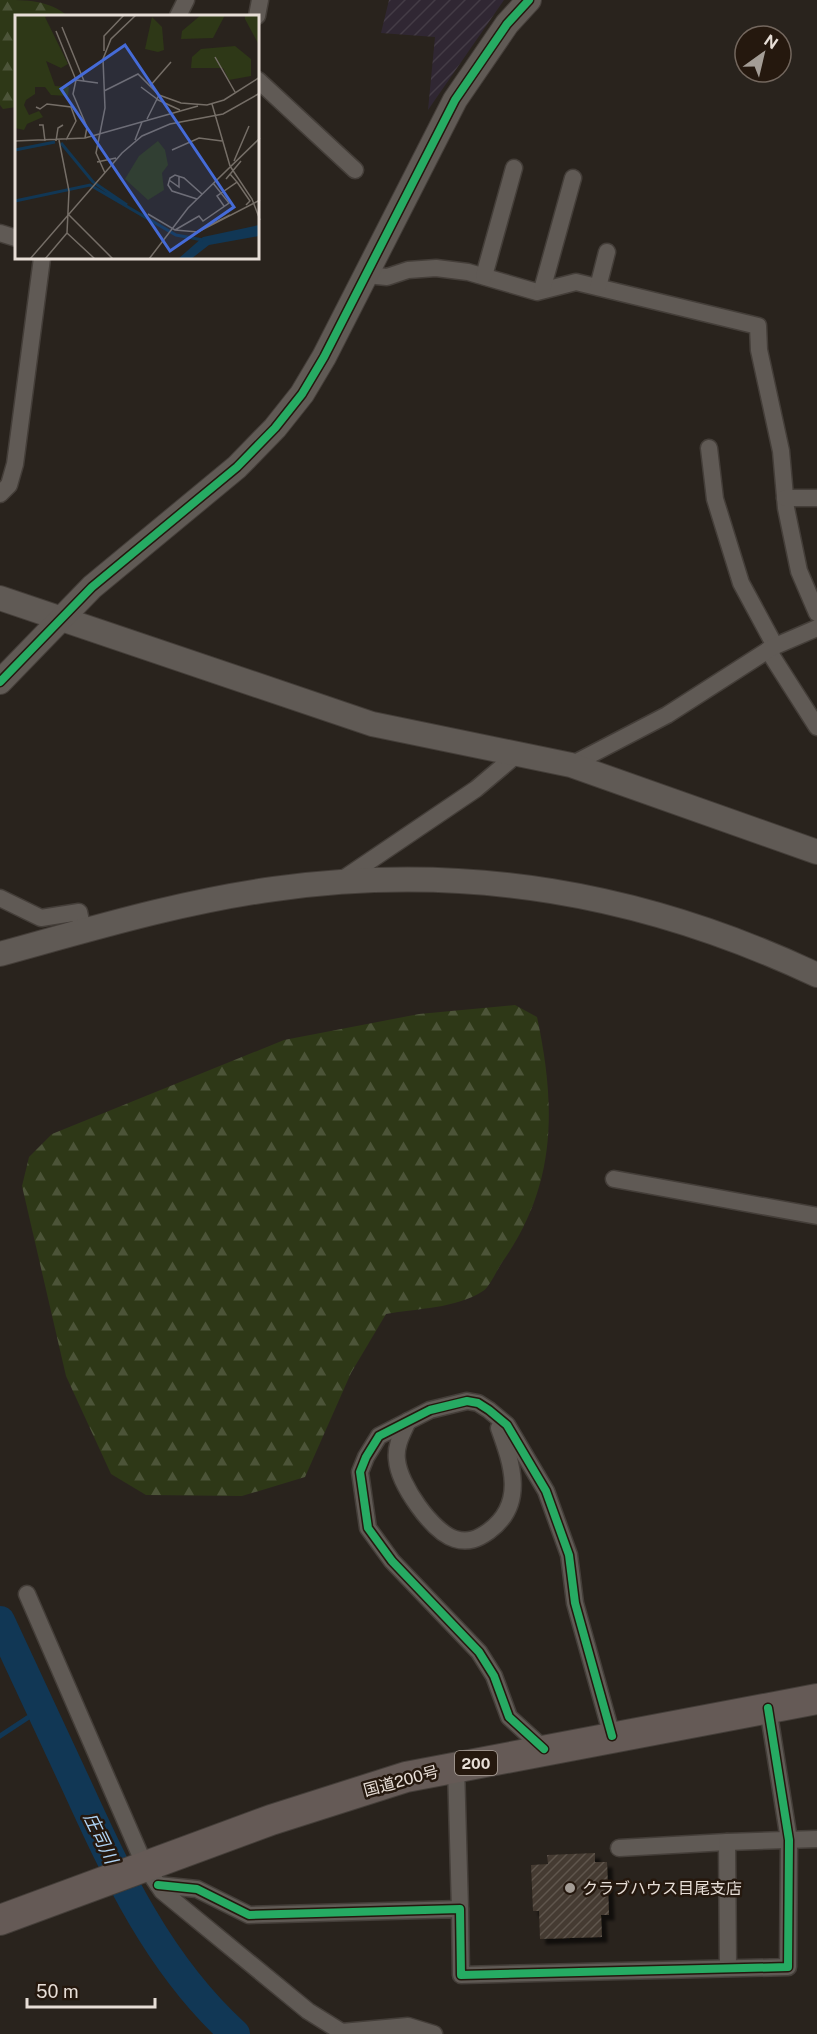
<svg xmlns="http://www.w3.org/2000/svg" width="817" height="2034" font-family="'Public Sans','Noto Sans JP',sans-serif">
  <defs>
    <pattern id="industrial-furrows" width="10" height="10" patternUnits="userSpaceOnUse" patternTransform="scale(1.5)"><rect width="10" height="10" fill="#302733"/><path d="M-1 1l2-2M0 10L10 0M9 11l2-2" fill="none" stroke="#443c46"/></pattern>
    <pattern id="forest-firs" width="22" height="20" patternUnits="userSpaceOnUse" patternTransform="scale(1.5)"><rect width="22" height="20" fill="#2e3817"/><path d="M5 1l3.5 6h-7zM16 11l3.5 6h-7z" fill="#4c5438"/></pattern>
    <pattern id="building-hatch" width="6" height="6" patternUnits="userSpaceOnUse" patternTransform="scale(1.5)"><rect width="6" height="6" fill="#443a30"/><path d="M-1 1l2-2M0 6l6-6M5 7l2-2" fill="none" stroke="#5f564d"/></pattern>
    <filter id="shadow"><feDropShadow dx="5.5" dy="5.5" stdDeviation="1.5" flood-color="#0009"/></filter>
  </defs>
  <rect width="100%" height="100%" fill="#29231d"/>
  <path fill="url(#industrial-furrows)" d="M 389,0 L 504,0 L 428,110 L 435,37 L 381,33 Z"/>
  <g fill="url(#forest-firs)">
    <path d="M 0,0 C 28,0 48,0 68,16 L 16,16 L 16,107 L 3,109 L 0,105 Z"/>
    <path d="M 515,1005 L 537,1017 C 556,1106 557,1184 503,1261 C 497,1269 490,1287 483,1291 C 455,1309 418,1308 386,1314 L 351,1373 L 305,1477 L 242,1496 L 146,1495 L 111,1474 L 66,1376 L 22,1186 L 29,1157 L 52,1134 L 284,1040 L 419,1014 Z"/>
  </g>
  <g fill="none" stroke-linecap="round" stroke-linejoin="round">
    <path stroke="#113755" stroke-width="5" d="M 0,1736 L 41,1709"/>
    <path stroke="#113755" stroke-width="30" d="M 0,1621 C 25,1675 50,1729 75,1782 C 117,1874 159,1965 235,2034"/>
  </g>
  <path fill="url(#building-hatch)" filter="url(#shadow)" d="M 595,1853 L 595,1862 L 607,1862 L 609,1915 L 601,1915 L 602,1937 L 540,1939 L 539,1911 L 533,1911 L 531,1865 L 548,1864 L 547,1855 Z"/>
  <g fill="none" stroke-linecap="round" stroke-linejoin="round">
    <g stroke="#443e39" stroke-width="19">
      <g id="street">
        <path d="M 178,16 L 186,0"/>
        <path d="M 257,16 L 260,0"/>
        <path d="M 258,80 L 355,170"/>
        <path d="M 0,233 L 16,238"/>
        <path d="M 366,275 L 387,277 L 408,270 L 436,268 L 468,272 L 537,292 L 576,282 L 758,326 L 759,350 L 781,451 L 786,508 L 799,571 L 817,613"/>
        <path d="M 484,276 L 514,168"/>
        <path d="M 598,287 L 607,252"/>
        <path d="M 542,290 L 573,178"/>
        <path d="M 709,448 L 715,499 L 741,583 L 775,646"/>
        <path d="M 0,494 L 9,485 L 15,464 L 42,258"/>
        <path d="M 785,498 L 817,498"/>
        <path d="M 768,650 L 817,727"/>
        <path d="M 571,765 L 667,715 L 773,647 L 817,628"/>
        <path d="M 340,881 L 476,789 L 515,756"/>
        <path d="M 0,898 L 41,918 L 79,912 L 83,931"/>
        <path d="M 614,1179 L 817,1216"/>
        <path d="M 408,1421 C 402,1434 395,1446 397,1460 C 399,1484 432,1532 455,1539 C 468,1543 478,1539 489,1531 C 526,1504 512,1464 499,1428"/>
        <path d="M 27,1594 L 145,1866 L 162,1891 L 308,2011 L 345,2034"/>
        <path d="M 544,1749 L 509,1717 L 494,1676 L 479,1652 L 392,1561 L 368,1528 L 360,1472 L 366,1457 L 379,1436 L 430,1410 L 467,1401 L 478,1403 L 489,1410 L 507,1425 L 546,1491 L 569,1555 L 575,1603 L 612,1736"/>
        <path d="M 456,1767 L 460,1909"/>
        <path d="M 619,1848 L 727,1842"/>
        <path d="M 158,1885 L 197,1889 L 249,1915 L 460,1909 L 461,1975 L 788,1967 L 789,1840 L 768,1708"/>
        <path d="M 728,1968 L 727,1842 L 817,1839"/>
        <path d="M 342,2032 L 408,2026 L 434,2034"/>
      </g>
    </g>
    <g stroke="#443e39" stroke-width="26">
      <g id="secondary">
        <path d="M 0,598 L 372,724 L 571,765 L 817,852"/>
        <path d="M 0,682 L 92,587 L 237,467 L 275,428 L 302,394 L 324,357 L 455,100 L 507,24 L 529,0"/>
        <path d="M 0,954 C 91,929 180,902 274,889 C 465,862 643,893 817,975"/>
      </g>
    </g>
    <g stroke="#443e39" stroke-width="32">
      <path id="highway" d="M 0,1920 L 271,1820 L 406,1777 L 817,1699"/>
    </g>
    <use href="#street" stroke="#605a55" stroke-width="16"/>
    <use href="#secondary" stroke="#605a55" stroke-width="24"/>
    <use href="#highway" stroke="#655a56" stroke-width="30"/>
    <g stroke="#25180e" stroke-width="11">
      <g id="cycleway">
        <path d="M 0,682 L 92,587 L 237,467 L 275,428 L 302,394 L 324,357 L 455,100 L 507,24 L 529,0"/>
        <path d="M 544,1749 L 509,1717 L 494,1676 L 479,1652 L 392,1561 L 368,1528 L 360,1472 L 366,1457 L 379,1436 L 430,1410 L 467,1401 L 478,1403 L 489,1410 L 507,1425 L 546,1491 L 569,1555 L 575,1603 L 612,1736"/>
        <path d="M 158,1885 L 197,1889 L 249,1915 L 460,1909 L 461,1975 L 788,1967 L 789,1840 L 768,1708"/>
      </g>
    </g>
    <use href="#cycleway" stroke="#26ab63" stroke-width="8"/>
  </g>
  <circle fill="#a49d96" stroke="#25180e" stroke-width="2" cx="570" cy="1888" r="6"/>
  <g text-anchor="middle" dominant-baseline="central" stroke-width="5" stroke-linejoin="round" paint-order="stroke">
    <rect fill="#25180e" stroke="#ada39b" stroke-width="1.5" x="455" y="1751" width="42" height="24" rx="4.5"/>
    <g font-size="15" font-weight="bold" fill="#e7ded7">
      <text x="476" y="1763">200</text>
    </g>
    <g font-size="16" fill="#e7ded7" stroke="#25180e">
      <text transform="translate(401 1781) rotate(-15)">国道200号</text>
    </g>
    <g font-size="16" fill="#e7ded7" stroke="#25180e" text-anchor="start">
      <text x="582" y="1888">クラブハウス目尾支店</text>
    </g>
    <g font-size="18" font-style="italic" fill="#b0d5f7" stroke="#25180e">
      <text transform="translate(101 1838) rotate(64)">庄司川</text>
    </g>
  </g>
  <g transform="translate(15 15)">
    <rect width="244" height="244" fill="#29231d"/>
    <path d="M 0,0 L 36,0 L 30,2 L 53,49 L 46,53 L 31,46 L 40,71 L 54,72 L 53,81 L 36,80 L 30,72 L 20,72 L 20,79 L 11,85 L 9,90 L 14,100 L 24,96 L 28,102 L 12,109 L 9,115 L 0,113 ZM 186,0 L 210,0 L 198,23 L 166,24 L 167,16 ZM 230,0 L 244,0 L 244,30 L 230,4 ZM 137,2 L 147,12 L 149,35 L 143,37 L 130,34 ZM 220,31 L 236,44 L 236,61 L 214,65 L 208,53 L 176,53 L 177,42 L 186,34 ZM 143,126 L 150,135 L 153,150 L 147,158 L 149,175 L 133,185 L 110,164 L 124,141 Z" fill="#2e3817"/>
    <path d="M 244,210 L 244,221 L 194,230 L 176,244 L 163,244 L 188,222 Z" fill="#113755"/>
    <path fill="none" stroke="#113755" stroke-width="3" d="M 46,128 L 78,167 L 112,190M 0,135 L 40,127M 0,186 L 75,170 L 161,220 L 188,225"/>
    <path fill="none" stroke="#756e67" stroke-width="1.5" d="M 47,12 L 69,66M 41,16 L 61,65 L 58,79 L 72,112 L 70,123M 89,36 L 89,21 L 109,0M 200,42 L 220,77M 61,65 L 83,68M 135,71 L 156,47M 126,72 L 142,84M 89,76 L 123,59 L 144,80 L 166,88 L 192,90 L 209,85 L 245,62M 141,84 L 165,95M 197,89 L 215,151M 21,92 L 25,94 L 32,89 L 56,92 L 61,106 L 51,125M 132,104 L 144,80M 24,110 L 28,110 L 30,126M 44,125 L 54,176 L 52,218 L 80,244M 120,125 L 127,107M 0,126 L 70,123 L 183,91M 41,126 L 43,113 L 48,110M 157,135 L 184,123 L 207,126M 219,146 L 234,111M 82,147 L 101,143M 215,151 L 237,184 L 245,205M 90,158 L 81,138 L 90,93 L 88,44 L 96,24 L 121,0M 211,164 L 226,146M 154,165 L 164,172 L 164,162M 222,167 L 235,186 L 231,190M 182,184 L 157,176 L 153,170 L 155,163 L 160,160 L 169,163 L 187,179M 209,191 L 202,181 L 222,167 L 215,159M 53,199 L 98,244M 133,199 L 160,215 L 183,217 L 245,185M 160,215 L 184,201 L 188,206 L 214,188 L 198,168M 182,217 L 215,200M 15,244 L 107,138 L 127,121 L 155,109 L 208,99 L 245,78M 30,244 L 52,218M 134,244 L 173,193 L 245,123"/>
    <path fill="#456bd8" fill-opacity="0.15" stroke="#456bd8" stroke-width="3" d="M 110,30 L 219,192 L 155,236 L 46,74 Z"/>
    <rect width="244" height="244" fill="none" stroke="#e7ded7" stroke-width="3"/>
  </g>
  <g transform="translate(763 54) rotate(34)"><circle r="28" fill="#25180e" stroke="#73675e" stroke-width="1.5"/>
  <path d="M0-4.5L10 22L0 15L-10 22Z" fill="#a49d96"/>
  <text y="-9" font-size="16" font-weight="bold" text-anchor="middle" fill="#e7ded7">N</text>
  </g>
  <path d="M27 1998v9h128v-9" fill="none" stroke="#e7ded7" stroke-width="3"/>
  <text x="36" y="1998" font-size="18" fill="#e7ded7" stroke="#25180e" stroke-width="4.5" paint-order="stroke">50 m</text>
</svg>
